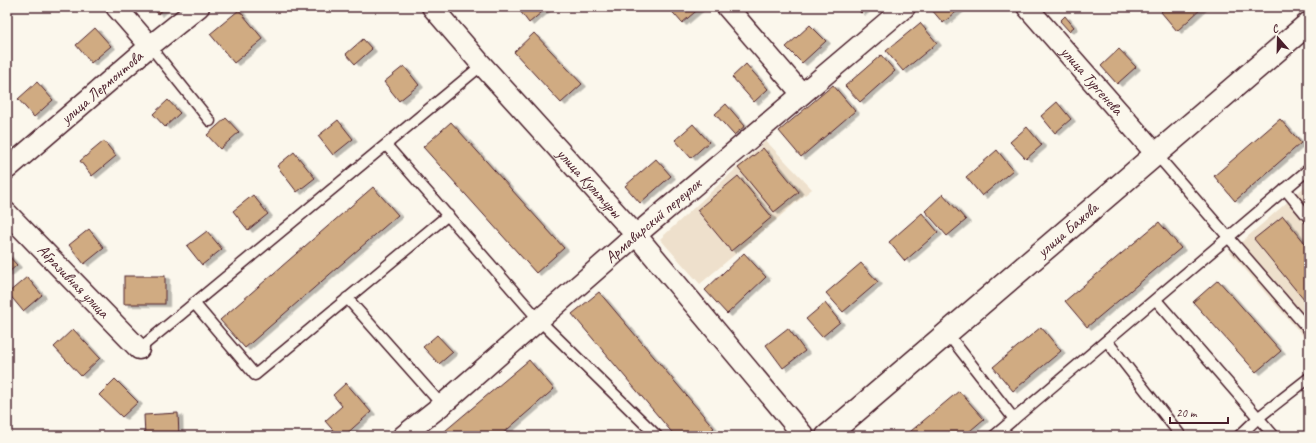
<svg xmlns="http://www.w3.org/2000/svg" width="1316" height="443" font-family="Caveat,sans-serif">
  <defs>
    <filter id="shadow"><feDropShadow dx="4.5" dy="2.5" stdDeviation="0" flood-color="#0004"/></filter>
  </defs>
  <rect width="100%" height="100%" fill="#fbf7ec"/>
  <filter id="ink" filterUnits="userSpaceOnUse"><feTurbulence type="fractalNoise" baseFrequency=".025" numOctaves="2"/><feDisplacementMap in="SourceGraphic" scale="8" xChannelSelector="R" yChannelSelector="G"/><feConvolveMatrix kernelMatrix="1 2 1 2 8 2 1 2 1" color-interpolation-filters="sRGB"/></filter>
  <g filter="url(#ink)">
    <g fill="#eee0cc">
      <path d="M 766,141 L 812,189 L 700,284 L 660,239 Z"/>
      <path d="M 1309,183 L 1309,343 L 1230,252 Z"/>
    </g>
    <g fill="#d0ab82" stroke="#4a1f2b" filter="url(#shadow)">
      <path d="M 153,7 L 166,7 L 158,14 Z"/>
      <path d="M 517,7 L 548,7 L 529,23 Z"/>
      <path d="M 668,7 L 701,7 L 682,23 Z"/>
      <path d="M 856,7 L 868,7 L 861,13 Z"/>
      <path d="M 934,7 L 962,7 L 943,23 L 931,9 Z"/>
      <path d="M 1166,7 L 1203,7 L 1177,31 L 1161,12 Z"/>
      <path d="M 239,10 L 263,39 L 234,63 L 210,34 Z"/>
      <path d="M 1065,16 L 1074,27 L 1069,31 L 1060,21 Z"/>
      <path d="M 920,23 L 937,43 L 903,71 L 886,51 Z"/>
      <path d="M 810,25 L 826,41 L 802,63 L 786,47 Z"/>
      <path d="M 95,28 L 111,46 L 91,63 L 76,45 Z"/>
      <path d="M 534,33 L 582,84 L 561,103 L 514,52 Z"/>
      <path d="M 363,39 L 372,49 L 355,64 L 346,54 Z"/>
      <path d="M 1119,49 L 1136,67 L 1117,84 L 1101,66 Z"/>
      <path d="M 881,55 L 895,71 L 860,102 L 845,86 Z"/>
      <path d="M 746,64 L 768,89 L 754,102 L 732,77 Z"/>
      <path d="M 404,66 L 419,85 L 399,101 L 384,82 Z"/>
      <path d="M 37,82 L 53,100 L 34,117 L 18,99 Z"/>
      <path d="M 833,85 L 855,111 L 801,157 L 779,131 Z"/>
      <path d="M 168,100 L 180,113 L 165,127 L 153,114 Z"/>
      <path d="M 1057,102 L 1071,119 L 1055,133 L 1041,116 Z"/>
      <path d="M 726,104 L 745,126 L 734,135 L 715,114 Z"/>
      <path d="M 226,118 L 239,132 L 220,149 L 207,135 Z"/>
      <path d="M 1280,119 L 1301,143 L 1235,201 L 1214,176 Z"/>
      <path d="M 338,120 L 353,139 L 333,155 L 318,136 Z"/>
      <path d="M 451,122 L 564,248 L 536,273 L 423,147 Z"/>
      <path d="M 693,124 L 709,142 L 691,158 L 675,140 Z"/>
      <path d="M 1027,127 L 1042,145 L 1026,159 L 1010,142 Z"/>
      <path d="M 104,141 L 116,156 L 92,176 L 80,161 Z"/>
      <path d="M 763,148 L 799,192 L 774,212 L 738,168 Z"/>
      <path d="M 997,150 L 1013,170 L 982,196 L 966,177 Z"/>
      <path d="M 294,152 L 315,178 L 297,192 L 277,166 Z"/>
      <path d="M 656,159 L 671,176 L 640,203 L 625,186 Z"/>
      <path d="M 738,176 L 772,217 L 731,251 L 697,210 Z"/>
      <path d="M 373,187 L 398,215 L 245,348 L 220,320 Z"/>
      <path d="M 943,194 L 966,220 L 947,236 L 925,211 Z"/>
      <path d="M 253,195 L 268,214 L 248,230 L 233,211 Z"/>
      <path d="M 922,213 L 938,232 L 905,261 L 889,242 Z"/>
      <path d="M 1283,216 L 1309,248 L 1309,306 L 1254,239 Z"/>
      <path d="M 1159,222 L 1181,248 L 1087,327 L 1065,301 Z"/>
      <path d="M 89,229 L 104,248 L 84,264 L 69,245 Z"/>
      <path d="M 207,231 L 222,249 L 202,265 L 187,246 Z"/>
      <path d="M 744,253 L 766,277 L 727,314 L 705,290 Z"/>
      <path d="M 7,254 L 17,265 L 7,274 Z"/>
      <path d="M 861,263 L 878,282 L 843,312 L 826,293 Z"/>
      <rect x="124" y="276" width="41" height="28"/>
      <path d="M 27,277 L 42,295 L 23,311 L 8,293 Z"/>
      <path d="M 1218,280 L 1281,351 L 1256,372 L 1193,302 Z"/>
      <path d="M 599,292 L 714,428 L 704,436 L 675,436 L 572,314 Z"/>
      <path d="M 825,303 L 840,322 L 822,337 L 806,319 Z"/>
      <path d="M 1041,327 L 1061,351 L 1013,391 L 993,367 Z"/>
      <path d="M 788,328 L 805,351 L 783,368 L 766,345 Z"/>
      <path d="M 73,329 L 100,358 L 81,376 L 54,347 Z"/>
      <path d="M 437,335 L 453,352 L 439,364 L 423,347 Z"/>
      <path d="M 529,360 L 554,389 L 500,436 L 439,436 Z"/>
      <path d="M 115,379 L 138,402 L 122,417 L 99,395 Z"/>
      <path d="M 346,383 L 371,412 L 344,436 L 338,436 L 325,421 L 342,406 L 333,395 Z"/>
      <path d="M 959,391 L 984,419 L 964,436 L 905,436 Z"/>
      <path d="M 178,413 L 179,436 L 145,436 L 144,415 Z"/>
    </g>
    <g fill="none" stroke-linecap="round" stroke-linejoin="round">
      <g stroke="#4a1f2b" stroke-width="13">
        <g id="lane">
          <path d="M 150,46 L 210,121"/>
          <path d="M 387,146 L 539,320 L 657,436"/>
          <path d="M 1156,154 L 1309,330"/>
          <path d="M 1285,189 L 1309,218"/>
          <path d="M 347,298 L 442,405"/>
          <path d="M 1156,300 L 1274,436"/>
          <path d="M 194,303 L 255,375 L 448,215"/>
          <path d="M 947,333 L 1014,419"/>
          <path d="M 1107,341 L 1181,436"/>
          <path d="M 139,349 L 482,65"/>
          <path d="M 994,436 L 1309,169"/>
          <path d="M 1239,436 L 1259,417 L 1309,378"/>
        </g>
      </g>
      <g stroke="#4a1f2b" stroke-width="23">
        <g id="street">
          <path d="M 116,7 L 150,46"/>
          <path id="s1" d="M 432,7 L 482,65 L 636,235 L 804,436"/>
          <path d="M 727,7 L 802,94"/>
          <path id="s2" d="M 1027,7 L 1156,154"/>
          <path id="s3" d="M 7,169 L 150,46 L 199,7"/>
          <path id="s4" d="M 7,213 L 139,349"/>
          <path id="s5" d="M 403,436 L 442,405 L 636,235 L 905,7"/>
        </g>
      </g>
      <g stroke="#4a1f2b" stroke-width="25">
        <g id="secondary">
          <path id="s6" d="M 827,436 L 1309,23"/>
        </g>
      </g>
      <use href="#lane" stroke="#fbf7ec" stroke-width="10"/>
      <use href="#street" stroke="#fbf7ec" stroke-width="20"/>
      <use href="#secondary" stroke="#fbf7ec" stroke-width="22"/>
    </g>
  </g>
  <g text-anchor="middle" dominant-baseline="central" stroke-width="3" stroke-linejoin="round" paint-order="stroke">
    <g font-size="16" fill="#4a1f2b" stroke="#fbf7ec">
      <text stroke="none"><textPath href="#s2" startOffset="98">улица Тургенева</textPath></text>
      <text stroke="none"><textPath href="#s3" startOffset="125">улица Лермонтова</textPath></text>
      <text stroke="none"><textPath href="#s1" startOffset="236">улица Культуры</textPath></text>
      <text stroke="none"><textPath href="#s5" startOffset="330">Армавирский переулок</textPath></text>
      <text stroke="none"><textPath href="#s6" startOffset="317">улица Бажова</textPath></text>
      <text stroke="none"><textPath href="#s4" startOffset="95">Абразивная улица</textPath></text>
    </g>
  </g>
  <rect width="1316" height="443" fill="none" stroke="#fbf7ec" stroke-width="24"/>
  <rect x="12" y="12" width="1292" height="419" fill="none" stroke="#4a1f2b" stroke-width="1.5" filter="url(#ink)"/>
  <g transform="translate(1278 38) rotate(340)" stroke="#fbf7ec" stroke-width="3" paint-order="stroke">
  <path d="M0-3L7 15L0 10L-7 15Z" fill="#4a1f2b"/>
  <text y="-6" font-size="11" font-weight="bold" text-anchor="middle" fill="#4a1f2b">С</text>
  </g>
  <path d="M1170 417v6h58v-6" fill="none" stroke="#4a1f2b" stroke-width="2"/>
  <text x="1176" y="417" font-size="12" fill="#4a1f2b" stroke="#fbf7ec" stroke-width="3" paint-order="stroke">20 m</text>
</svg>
